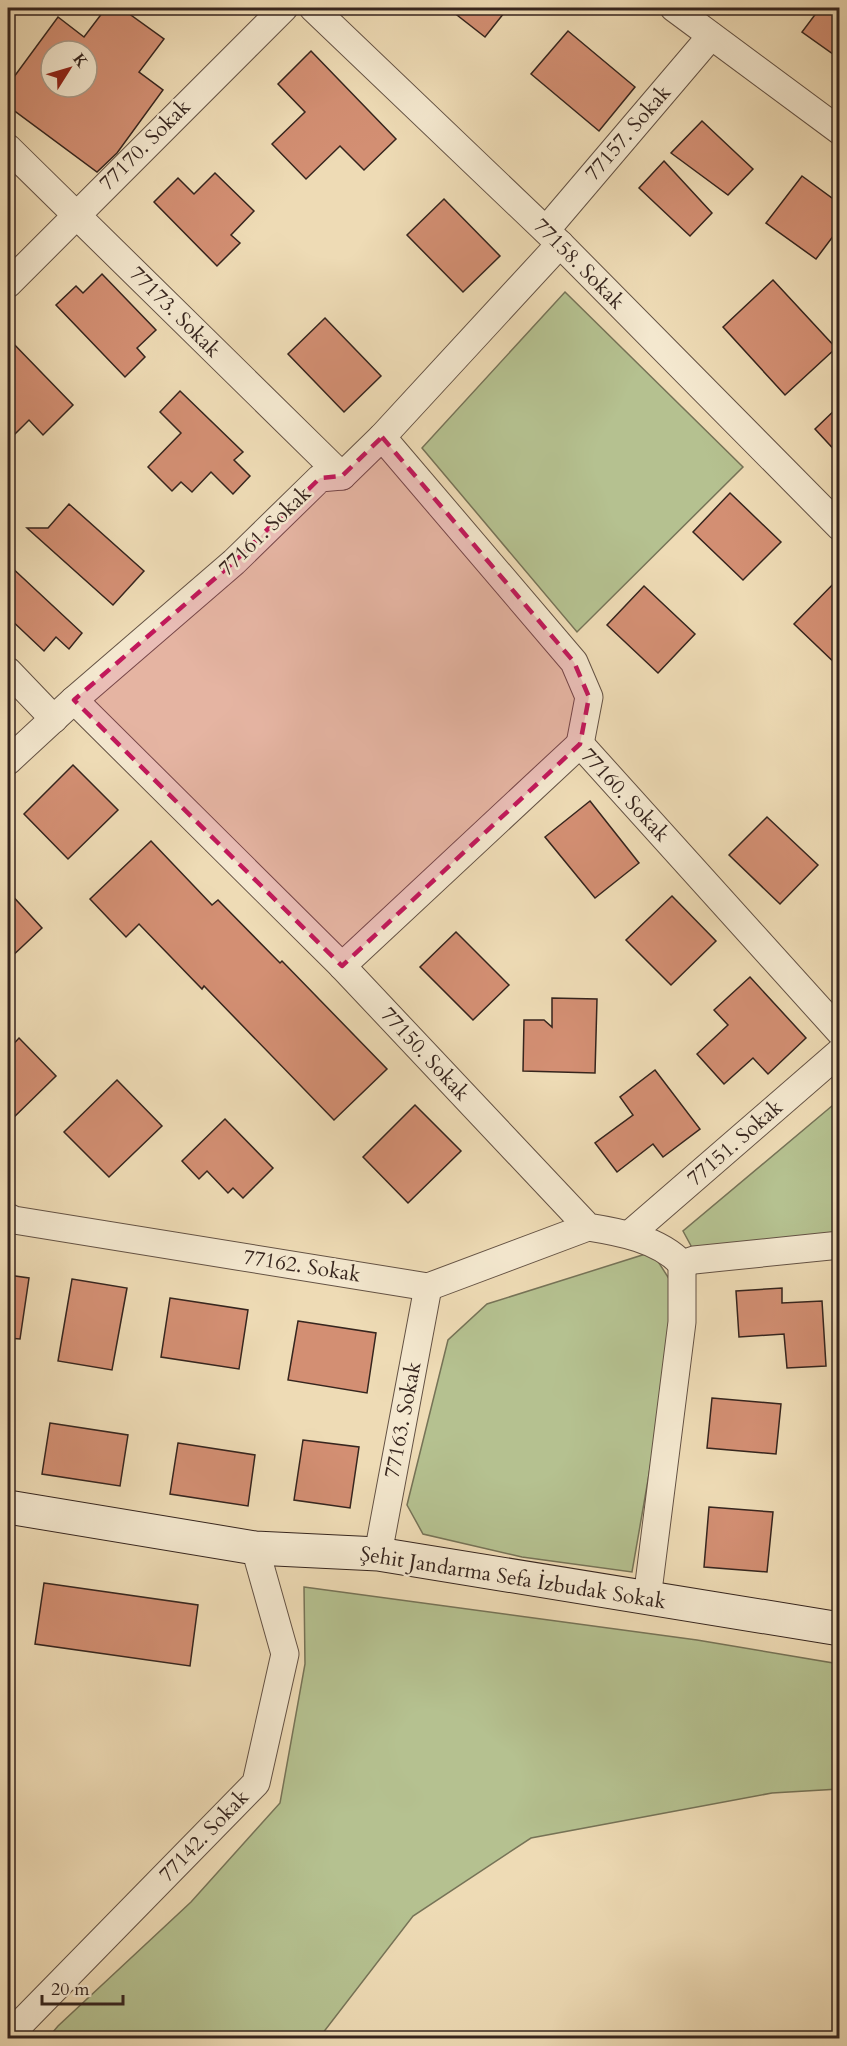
<svg xmlns="http://www.w3.org/2000/svg" width="847" height="2046" font-family="Cardo,serif">
  <rect width="100%" height="100%" fill="#eedbb5"/>
  <filter id="stains"><feTurbulence type="fractalNoise" baseFrequency=".00333" numOctaves="4"/><feColorMatrix values="0 0 0 0 .2 0 0 0 0 .09 0 0 0 0 .02 0 0 0 .5 -.17"/></filter>
  <radialGradient id="worn" r=".72"><stop offset=".6" stop-color="#630" stop-opacity="0"/><stop offset="1" stop-color="#630" stop-opacity=".3"/></radialGradient>
  <g fill="#b5c190" stroke="#767357" stroke-width="1.5">
    <path d="M 565,292 L 743,467 L 577,632 L 422,448 Z"/>
    <path d="M 839,1100 L 839,1240 L 696,1255 L 683,1231 Z"/>
    <path d="M 652,1252 L 680,1296 L 632,1572 L 522,1557 L 423,1534 L 407,1505 L 448,1340 L 487,1304 Z"/>
    <path d="M 304,1587 L 697,1640 L 839,1664 L 839,1789 L 772,1793 L 531,1838 L 413,1916 L 319,2038 L 48,2038 L 58,2026 L 191,1902 L 280,1803 L 305,1664 Z"/>
  </g>
  <g fill="#d38f73" stroke="#36251e" stroke-width="1.5" fill-rule="evenodd">
    <path d="M 106,8 L 121,8 L 164,39 L 139,72 L 163,90 L 117,153 L 97,172 L 8,106 L 8,85 L 58,17 L 84,37 ZM 51,51 L 87,51 L 87,87 L 51,87 Z"/>
    <path d="M 448,8 L 508,8 L 485,37 Z"/>
    <path d="M 820,8 L 840,8 L 840,59 L 802,32 Z"/>
    <path d="M 568,31 L 635,87 L 599,131 L 531,74 Z"/>
    <path d="M 311,51 L 396,139 L 364,170 L 340,146 L 306,179 L 272,144 L 305,112 L 278,84 Z"/>
    <path d="M 702,121 L 753,169 L 728,195 L 671,153 Z"/>
    <path d="M 664,161 L 712,213 L 690,236 L 639,188 Z"/>
    <path d="M 215,173 L 254,211 L 231,235 L 240,243 L 217,266 L 154,202 L 178,178 L 194,194 Z"/>
    <path d="M 802,176 L 840,204 L 840,227 L 816,259 L 766,223 Z"/>
    <path d="M 444,199 L 500,256 L 463,292 L 407,235 Z"/>
    <path d="M 102,274 L 156,330 L 137,348 L 145,357 L 125,377 L 56,305 L 76,286 L 83,293 Z"/>
    <path d="M 773,280 L 836,348 L 785,395 L 723,327 Z"/>
    <path d="M 325,318 L 381,376 L 344,412 L 288,354 Z"/>
    <path d="M 8,338 L 73,405 L 43,435 L 29,420 L 8,441 Z"/>
    <path d="M 180,391 L 243,452 L 234,460 L 250,476 L 233,494 L 211,472 L 192,492 L 181,482 L 172,491 L 148,467 L 181,433 L 160,412 Z"/>
    <path d="M 840,405 L 840,456 L 815,429 Z"/>
    <path d="M 730,493 L 781,542 L 743,580 L 693,532 Z"/>
    <path d="M 69,504 L 144,571 L 113,605 L 27,528 L 48,528 Z"/>
    <path d="M 8,564 L 82,633 L 69,649 L 56,637 L 44,651 L 8,617 Z"/>
    <path d="M 840,577 L 840,668 L 794,624 Z"/>
    <path d="M 644,586 L 695,634 L 658,673 L 607,625 Z"/>
    <path d="M 73,765 L 118,810 L 68,859 L 24,814 Z"/>
    <path d="M 590,801 L 639,863 L 595,898 L 545,837 Z"/>
    <path d="M 767,817 L 818,865 L 780,904 L 729,855 Z"/>
    <path d="M 151,841 L 212,905 L 218,900 L 280,963 L 282,961 L 387,1069 L 334,1120 L 204,986 L 202,989 L 139,924 L 126,937 L 90,899 Z"/>
    <path d="M 8,891 L 42,928 L 8,960 Z"/>
    <path d="M 672,896 L 716,941 L 671,985 L 626,940 Z"/>
    <path d="M 456,932 L 509,985 L 473,1020 L 420,967 Z"/>
    <path d="M 750,977 L 806,1038 L 768,1074 L 753,1058 L 724,1084 L 697,1054 L 728,1025 L 714,1010 Z"/>
    <path d="M 552,998 L 597,999 L 595,1073 L 523,1071 L 524,1020 L 544,1020 L 552,1027 Z"/>
    <path d="M 19,1038 L 56,1076 L 8,1123 L 8,1050 Z"/>
    <path d="M 655,1070 L 700,1129 L 663,1157 L 653,1144 L 617,1172 L 595,1143 L 633,1115 L 620,1097 Z"/>
    <path d="M 117,1080 L 162,1126 L 109,1177 L 64,1132 Z"/>
    <path d="M 415,1105 L 461,1151 L 408,1203 L 363,1157 Z"/>
    <path d="M 225,1119 L 273,1168 L 243,1198 L 233,1188 L 228,1193 L 207,1171 L 199,1179 L 182,1161 Z"/>
    <path d="M 8,1275 L 29,1278 L 20,1339 L 8,1338 Z"/>
    <path d="M 72,1279 L 127,1288 L 112,1370 L 58,1361 Z"/>
    <path d="M 782,1288 L 782,1303 L 822,1301 L 826,1366 L 787,1368 L 784,1334 L 739,1337 L 736,1291 Z"/>
    <path d="M 170,1298 L 248,1310 L 239,1369 L 161,1357 Z"/>
    <path d="M 298,1321 L 376,1333 L 367,1393 L 288,1380 Z"/>
    <path d="M 712,1398 L 781,1404 L 776,1454 L 707,1448 Z"/>
    <path d="M 50,1423 L 128,1435 L 120,1486 L 42,1474 Z"/>
    <path d="M 303,1440 L 359,1447 L 350,1508 L 294,1500 Z"/>
    <path d="M 178,1443 L 255,1455 L 248,1506 L 170,1494 Z"/>
    <path d="M 709,1507 L 773,1512 L 767,1572 L 704,1567 Z"/>
    <path d="M 44,1583 L 198,1605 L 190,1666 L 35,1644 Z"/>
  </g>
  <g fill="none" stroke-linecap="round" stroke-linejoin="round">
    <g stroke="#645244" stroke-width="29">
      <g id="street">
        <path d="M 313,8 L 560,244 L 840,527"/>
        <path d="M 674,8 L 840,131"/>
        <path d="M 8,148 L 342,476"/>
        <path d="M 546,230 L 711,36"/>
        <path d="M 8,284 L 284,8"/>
        <path d="M 382,437 L 574,662 L 589,697 L 580,744"/>
        <path d="M 8,671 L 54,719"/>
        <path d="M 74,700 L 342,966 L 588,1227 C 619,1232 659,1239 682,1264 L 694,1260 L 840,1245"/>
        <path d="M 8,761 L 74,700 L 234,562 L 320,478 L 342,476 L 382,437 L 560,244"/>
        <path d="M 342,966 L 580,744 L 840,1032"/>
        <path d="M 8,1217 L 14,1220 L 428,1287 L 588,1227"/>
        <path d="M 630,1234 L 840,1052"/>
        <path d="M 378,1554 L 428,1287"/>
        <path d="M 647,1599 L 682,1322 L 682,1264"/>
        <path d="M 10,2038 L 23,2021 L 256,1783 L 285,1654 L 255,1548"/>
      </g>
    </g>
    <g stroke="#36251e" stroke-width="35">
      <path id="secondary" d="M 8,1507 L 255,1548 L 378,1554 L 840,1629"/>
    </g>
    <use href="#street" stroke="#f4e8cf" stroke-width="27"/>
    <use href="#secondary" stroke="#f4e8cf" stroke-width="33"/>
  </g>
  <path fill="#c2185b" fill-opacity="0.2" stroke="#c2185b" stroke-width="4.5" stroke-dasharray="12 8" stroke-linejoin="round" d="M 382,437 L 574,662 L 589,697 L 580,744 L 342,966 L 74,700 L 234,562 L 320,478 L 342,476 Z"/>
  <g text-anchor="middle" dominant-baseline="central" stroke-width="5" stroke-linejoin="round" paint-order="stroke">
    <g font-size="21" fill="#36251e" stroke="#f4e8cf">
      <text transform="translate(628 133) rotate(-49)">77157. Sokak</text>
      <text transform="translate(145 145) rotate(-45)">77170. Sokak</text>
      <text transform="translate(579 264) rotate(45)">77158. Sokak</text>
      <text transform="translate(175 312) rotate(45)">77173. Sokak</text>
      <text transform="translate(265 531) rotate(-44)">77161. Sokak</text>
      <text transform="translate(625 795) rotate(47)">77160. Sokak</text>
      <text transform="translate(425 1054) rotate(47)">77150. Sokak</text>
      <text transform="translate(735 1143) rotate(-41)">77151. Sokak</text>
      <text transform="translate(302 1266) rotate(9)">77162. Sokak</text>
      <text transform="translate(403 1420) rotate(-79)">77163. Sokak</text>
      <text transform="translate(513 1578) rotate(9)">Şehit Jandarma Sefa İzbudak Sokak</text>
      <text transform="translate(204 1836) rotate(-46)">77142. Sokak</text>
    </g>
  </g>
  <rect width="847" height="2046" fill="none" stroke="#eedbb5" stroke-width="30"/>
  <rect x="9" y="9" width="829" height="2028" fill="none" stroke="#36251e" stroke-width="3"/>
  <rect x="15" y="15" width="817" height="2016" fill="none" stroke="#36251e" stroke-width="1.5"/>
  <g transform="translate(69 69) rotate(53)"><circle r="28" fill="#f4e8cf" stroke="#a89a88" stroke-width="1.5"/>
  <path d="M0-4.5L10 22L0 15L-10 22Z" fill="#8f2418"/>
  <text y="-9" font-size="16" font-weight="bold" text-anchor="middle" fill="#36251e">K</text>
  </g>
  <path d="M42 1995v9h81v-9" fill="none" stroke="#36251e" stroke-width="3"/>
  <text x="51" y="1995" font-size="18" fill="#36251e" stroke="#f4e8cf" stroke-width="4.5" paint-order="stroke">20 m</text>
  <rect width="100%" height="100%" filter="url(#stains)"/>
  <rect width="100%" height="100%" fill="url(#worn)"/>
</svg>
